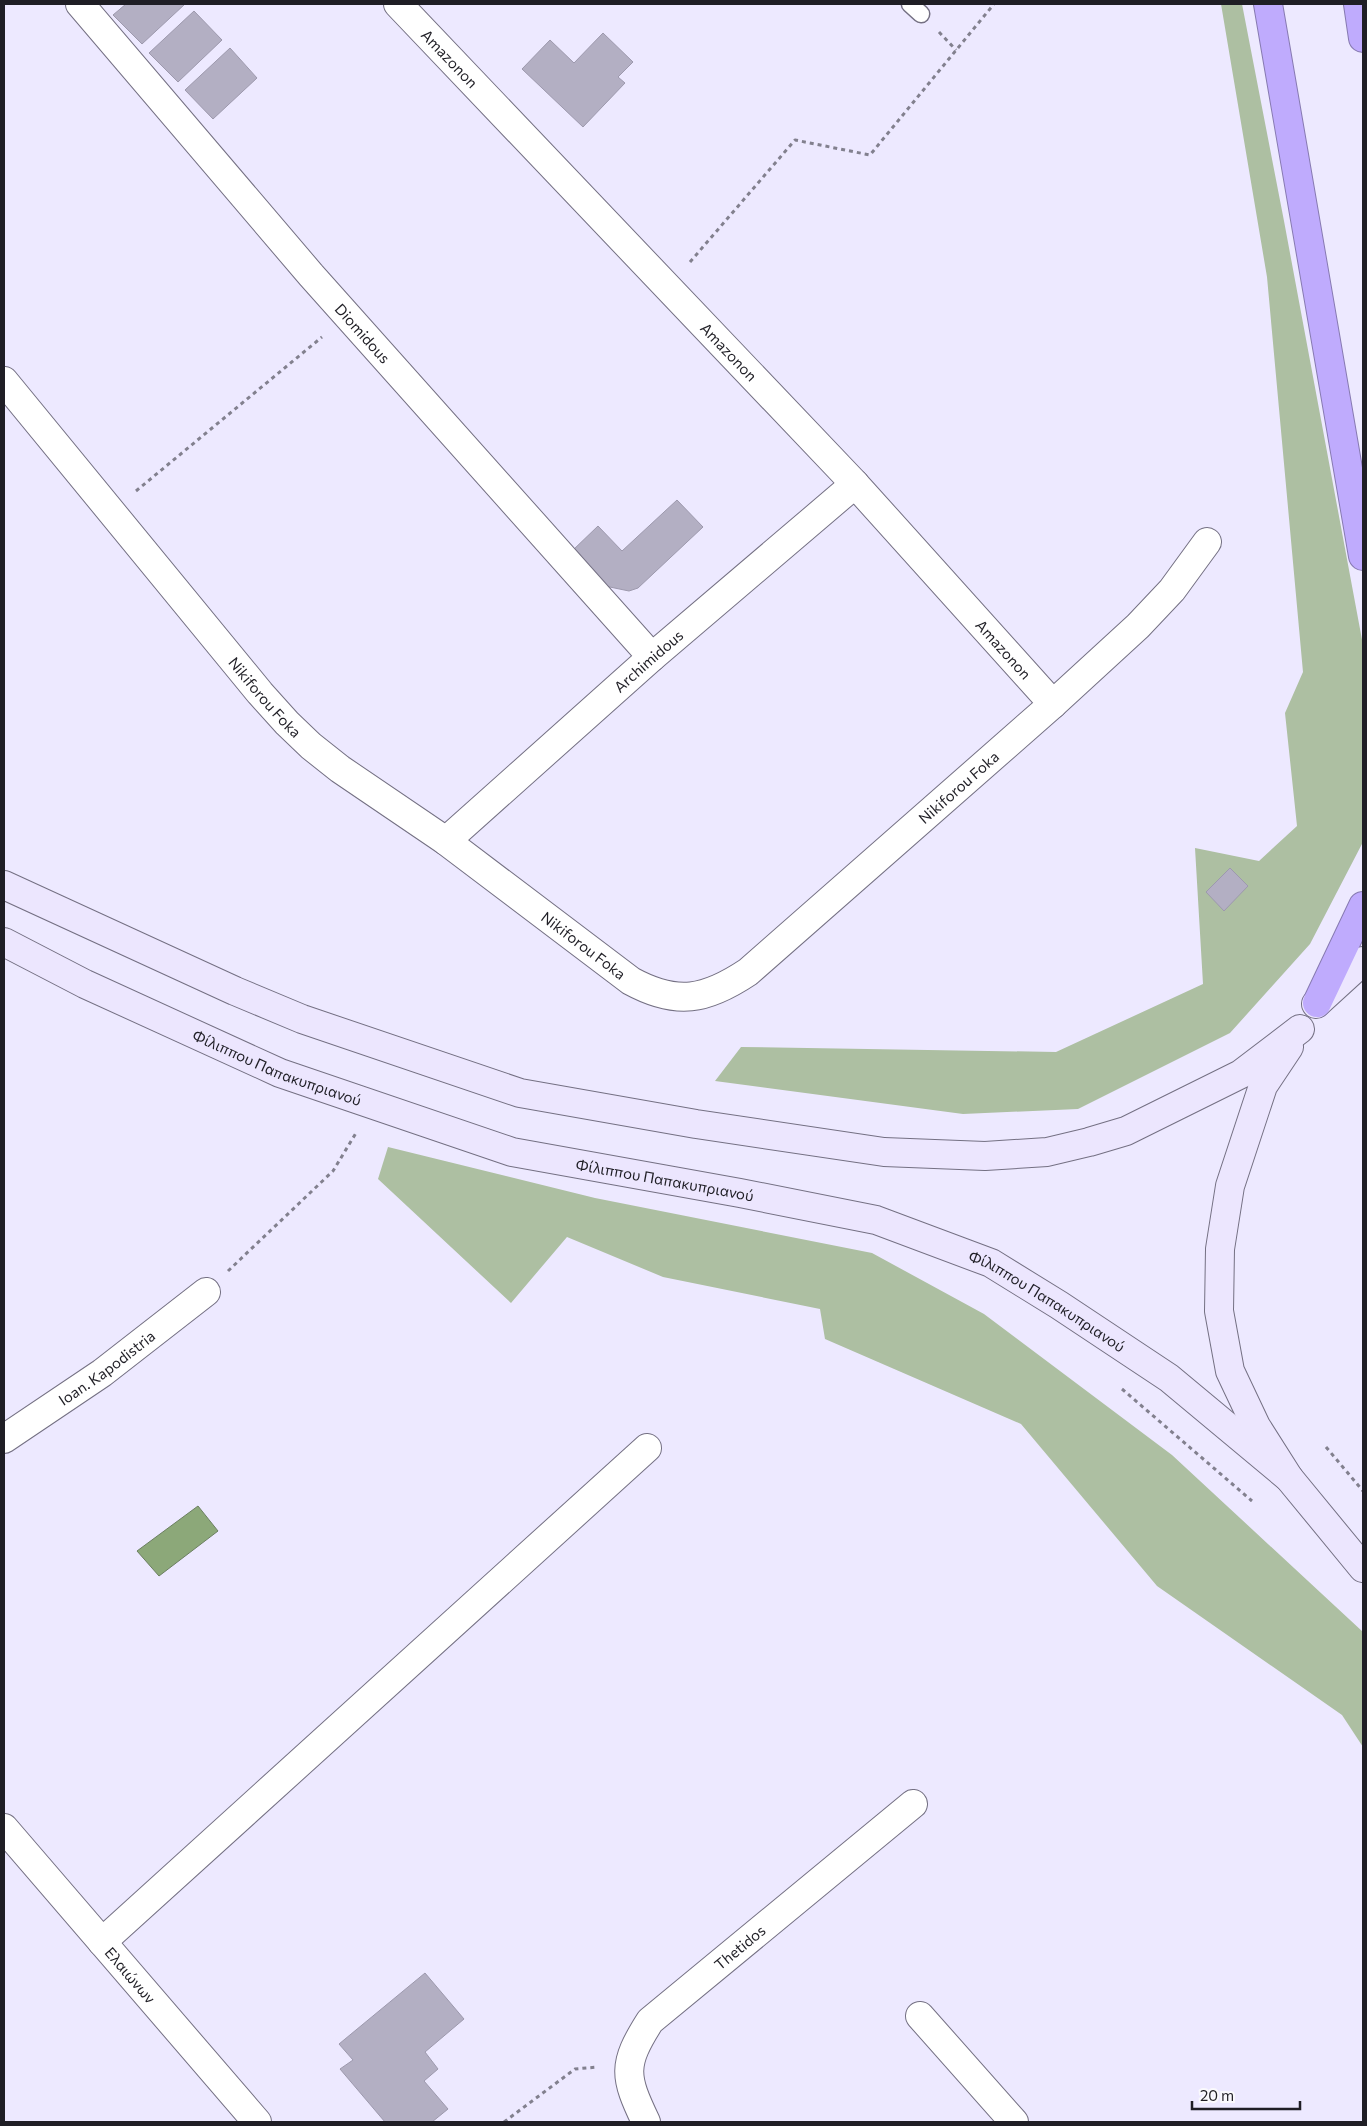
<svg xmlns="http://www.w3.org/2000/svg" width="1367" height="2126" font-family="Commissioner,sans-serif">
  <rect width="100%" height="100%" fill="#ede9ff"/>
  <g fill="#adbfa2">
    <path d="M 1221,4 L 1242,4 L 1284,221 L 1363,645 L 1363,842 L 1310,944 L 1230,1033 L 1078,1109 L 963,1114 L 715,1081 L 741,1047 L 1056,1052 L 1203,984 L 1195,848 L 1259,861 L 1297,826 L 1285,713 L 1303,672 L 1267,277 Z"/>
    <path d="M 388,1147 L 595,1198 L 872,1253 L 984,1314 L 1172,1455 L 1363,1632 L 1363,1747 L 1342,1715 L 1157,1586 L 1021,1424 L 825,1339 L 820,1309 L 663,1277 L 567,1237 L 511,1303 L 378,1179 Z"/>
  </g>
  <path fill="#8ca879" stroke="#6b7f60" d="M 198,1506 L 218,1531 L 159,1576 L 137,1551 Z"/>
  <g fill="#b3afc3" stroke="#9d99ad">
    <path d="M 126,4 L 185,4 L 142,44 L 113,15 Z"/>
    <path d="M 194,11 L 222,40 L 178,82 L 149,53 Z"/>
    <path d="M 603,33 L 633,62 L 618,77 L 625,83 L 583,127 L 522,69 L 550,40 L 574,63 Z"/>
    <path d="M 230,48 L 257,78 L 213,119 L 185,90 Z"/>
    <path d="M 677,500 L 703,527 L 638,588 L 629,591 L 605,586 L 572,551 L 598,526 L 622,551 Z"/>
    <path d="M 1230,868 L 1248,886 L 1224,911 L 1206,892 Z"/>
    <path d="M 425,1973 L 464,2019 L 425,2052 L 438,2069 L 424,2081 L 448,2109 L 432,2122 L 385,2122 L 340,2069 L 353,2060 L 339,2044 Z"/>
  </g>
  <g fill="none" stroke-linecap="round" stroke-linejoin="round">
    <g stroke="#747083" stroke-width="19">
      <path id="lane" d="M 910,4 L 921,14"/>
    </g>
    <g stroke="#747083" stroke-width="30">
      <g id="street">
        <path id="s1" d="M 80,4 L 311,275 L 652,657"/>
        <path id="s2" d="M 398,4 L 855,484 L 1053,704"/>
        <path id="s3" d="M 4,381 L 260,693 L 287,723 L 311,746 L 340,769 L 446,841 L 631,981 C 677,1006 706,1000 748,972 L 1053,704 L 1138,626 L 1172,590 L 1207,542"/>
        <path id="s4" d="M 446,841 L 652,657 L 855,484"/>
        <path id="s5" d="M 4,1439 L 102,1373 L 206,1292"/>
        <path id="s6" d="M 4,1828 L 257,2122"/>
        <path d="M 102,1942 L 647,1448"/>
        <path d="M 920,2016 L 1014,2122"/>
        <path id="s7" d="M 646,2122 C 624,2076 622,2065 650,2021 L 913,1804"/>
      </g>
    </g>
    <g stroke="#747083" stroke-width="30">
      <g id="secondary">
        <path d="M 4,885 L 235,991 L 302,1019 L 520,1093 L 696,1124 L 884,1152 L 985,1156 L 1047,1152 L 1089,1142 L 1126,1131 L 1241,1074 L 1300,1029"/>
        <path id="s8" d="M 4,942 L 85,984 L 280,1073 L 512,1152 L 740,1193 L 876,1220 L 991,1263 L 1059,1305 L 1169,1378 L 1289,1478"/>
        <path d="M 1316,1004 L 1363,961"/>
        <path d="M 1289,1047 L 1263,1086 L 1230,1186 L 1220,1249 L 1219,1311 L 1230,1371 L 1256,1426 L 1289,1478 L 1363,1568"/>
      </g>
    </g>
    <g stroke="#877ab1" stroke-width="30">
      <g id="highway">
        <path d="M 1268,4 L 1363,556"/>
        <path d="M 1358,4 L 1363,38"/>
        <path d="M 1317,1003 L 1363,906"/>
      </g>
    </g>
    <g stroke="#82808e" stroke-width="3" stroke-dasharray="4 4" stroke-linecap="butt">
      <path d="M 939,32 L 956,50"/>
      <path d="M 690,262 L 795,140 L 870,155 L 994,4"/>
      <path d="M 136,491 L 322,337"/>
      <path d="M 228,1271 L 333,1171 L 356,1133"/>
      <path d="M 1122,1389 L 1252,1501"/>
      <path d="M 1326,1447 L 1363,1491"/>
      <path d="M 504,2122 L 575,2069 L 598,2067"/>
    </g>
    <use href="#lane" stroke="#fff" stroke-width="16"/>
    <use href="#street" stroke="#fff" stroke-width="28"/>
    <use href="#secondary" stroke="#ece6fe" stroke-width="28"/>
    <use href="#highway" stroke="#bfabfd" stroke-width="28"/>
  </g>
  <g text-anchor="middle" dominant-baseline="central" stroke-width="4.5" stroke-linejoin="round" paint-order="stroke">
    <g font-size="15" fill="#1f1e25" stroke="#faf9fd">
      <text stroke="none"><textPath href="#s2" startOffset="75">Amazonon</textPath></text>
      <text stroke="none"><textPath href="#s1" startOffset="434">Diomidous</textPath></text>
      <text stroke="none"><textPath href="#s2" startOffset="480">Amazonon</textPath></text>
      <text stroke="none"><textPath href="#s2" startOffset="885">Amazonon</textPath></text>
      <text stroke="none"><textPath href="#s4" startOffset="271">Archimidous</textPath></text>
      <text stroke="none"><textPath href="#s3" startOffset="410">Nikiforou Foka</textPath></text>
      <text stroke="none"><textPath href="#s3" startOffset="1280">Nikiforou Foka</textPath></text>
      <text stroke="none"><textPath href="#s3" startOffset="815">Nikiforou Foka</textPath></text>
      <text stroke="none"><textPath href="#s8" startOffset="301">Φίλιππου Παπακυπριανού</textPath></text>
      <text stroke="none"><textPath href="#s8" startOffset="706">Φίλιππου Παπακυπριανού</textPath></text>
      <text stroke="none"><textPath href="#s8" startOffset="1111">Φίλιππου Παπακυπριανού</textPath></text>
      <text stroke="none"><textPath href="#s5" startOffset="125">Ioan. Kapodistria</textPath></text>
      <text stroke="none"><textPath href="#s7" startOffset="225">Thetidos</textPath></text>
      <text stroke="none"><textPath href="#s6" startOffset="194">Ελαιώνων</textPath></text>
    </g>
  </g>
  <rect width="1367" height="2126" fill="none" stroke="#1f1e25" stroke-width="10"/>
  <path d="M1192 2101v8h108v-8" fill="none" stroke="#1f1e25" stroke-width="2.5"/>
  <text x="1200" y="2101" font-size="15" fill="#1f1e25" stroke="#faf9fd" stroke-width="4" paint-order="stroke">20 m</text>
</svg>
